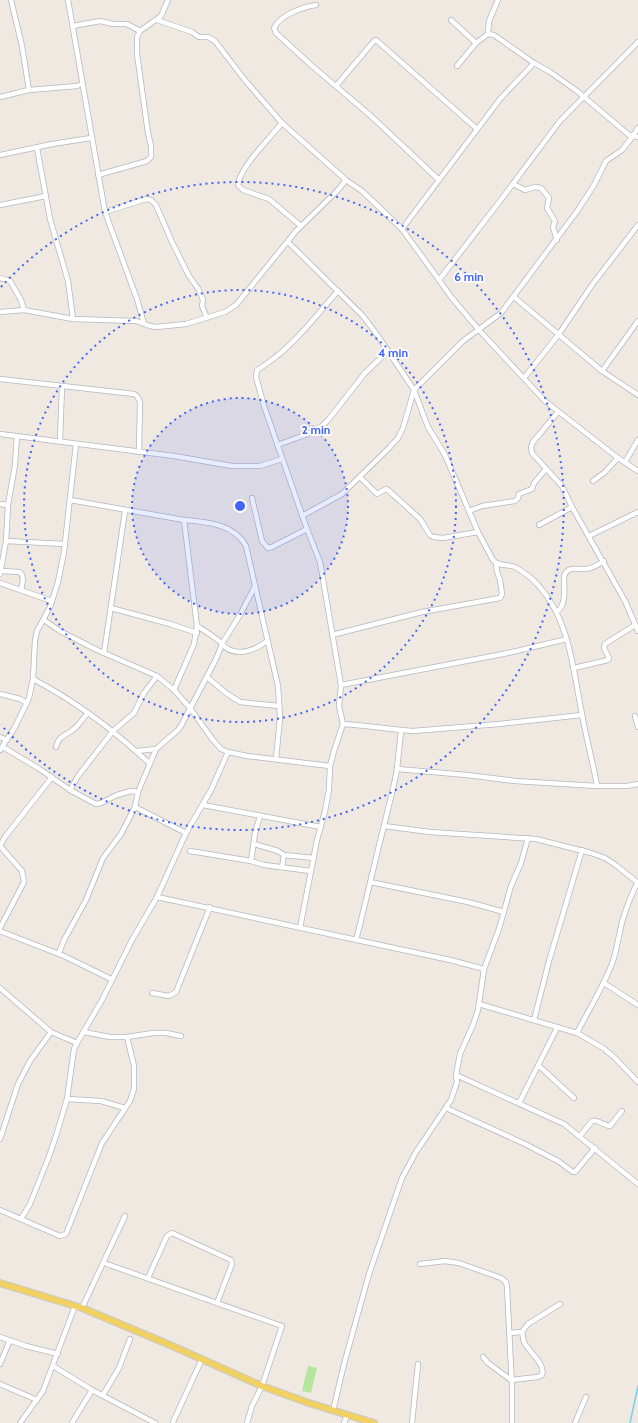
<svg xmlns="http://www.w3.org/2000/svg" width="638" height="1423" font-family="Cabin,sans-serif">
  <rect width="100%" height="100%" fill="#efe9e1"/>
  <path fill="#b6e59e" d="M 308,1366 L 317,1368 L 311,1393 L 302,1391 Z"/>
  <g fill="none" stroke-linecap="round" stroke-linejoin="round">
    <path stroke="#75cff0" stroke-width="1.5" d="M 630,1423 L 638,1386"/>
    <g stroke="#b4b7c1" stroke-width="6">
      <g id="minor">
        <path d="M 11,0 L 22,46 L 29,90"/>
        <path d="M 68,0 L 105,212 L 137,299 L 144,324"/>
        <path d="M 316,5 C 303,7 280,15 274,28 L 276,33 L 311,65 L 371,116 L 439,180"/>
        <path d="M 157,20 L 192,32 L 199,37 L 208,37 L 215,41 L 244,79 L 282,123 L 346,180 L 362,191 L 402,229 L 452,298 L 479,330 L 545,401 L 618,458 L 638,471"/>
        <path d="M 451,20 L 476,43 L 488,34"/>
        <path d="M 73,26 L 100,21 L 113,24 L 127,24 L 140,31"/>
        <path d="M 488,34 L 494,35 L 534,63 L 550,72 L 577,91 L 629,135 L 633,136 L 638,128"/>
        <path d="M 488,34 L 489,21 L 498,0"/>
        <path d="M 457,66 L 476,43"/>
        <path d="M 336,86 L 374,41 L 376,40 L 477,129"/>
        <path d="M 0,97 L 29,90 L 77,86 L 82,84"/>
        <path d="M 282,123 C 271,137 239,168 238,185 L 243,190 L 269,199 L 301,226"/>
        <path d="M 37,148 L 50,219 L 68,281 L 73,319"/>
        <path d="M 0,155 L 52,144 L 91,138"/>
        <path d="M 98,175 L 147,161 L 151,157 L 151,146 L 148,133 L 137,54 L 137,37 L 140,31 L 161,16 L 168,0"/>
        <path d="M 513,184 L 525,190 L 535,187 L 541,188 L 549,198 L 547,208 L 555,221 L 553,227 L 557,240"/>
        <path d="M 0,205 L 46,196"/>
        <path d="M 105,212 L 146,199 L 151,200 L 156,205 L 172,242 L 189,276 L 199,290 L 203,300 L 202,306 L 207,318"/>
        <path d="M 402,229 L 500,99 L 534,63"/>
        <path d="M 288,242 L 363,316 L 378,336 L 414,390 L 428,427 L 445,455 L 478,532 L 493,560 C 499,567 508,564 515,567 C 524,572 533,579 539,586 C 570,621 573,670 582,714 C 586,738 593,762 597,786"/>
        <path d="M 0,278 L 10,281 L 21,300 L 24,310 L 73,319 L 136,321 L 150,326 L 156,327 L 186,324 L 225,312 L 236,305 L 296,231 L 337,191 L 346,180"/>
        <path d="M 439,280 L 500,201 L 560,121 L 638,42"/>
        <path d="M 514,297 L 602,371 L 638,395"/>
        <path d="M 0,312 L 24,310"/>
        <path d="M 602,371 L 638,321"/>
        <path d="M 524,378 L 559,334 L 592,285 L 638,225"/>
        <path d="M 0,379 L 134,394 L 137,396 L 140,402 L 139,452"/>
        <path d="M 558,412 L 533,442 L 531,447 L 532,453 L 562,486 L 572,507 L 625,601 L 638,631"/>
        <path d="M 0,434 L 174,456 L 232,466 L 260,466 L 282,459"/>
        <path d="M 60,441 L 62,386"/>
        <path d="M 277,445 L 308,434 L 322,426 L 329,419 L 365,373 L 388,351"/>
        <path d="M 625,462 L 638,440"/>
        <path d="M 360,477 L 377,494 L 386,489 L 388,490 L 420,519 L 430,535 L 433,537 L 443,538 L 478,532"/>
        <path d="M 593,481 L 604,473 L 618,458"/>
        <path d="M 252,498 L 262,541 L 268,548 L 272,547 L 307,529"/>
        <path d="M 70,500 L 184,520 L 197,626 L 194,644 L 174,690"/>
        <path d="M 0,504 L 8,505"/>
        <path d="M 469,511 L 482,506 L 515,501 L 518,498 L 519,494 L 532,489 L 534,483 L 546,469"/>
        <path d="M 302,516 L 342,494 L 389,448 L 398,438 L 403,428 L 414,390 L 463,341 L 501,313 L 578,210 L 594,185 L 606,161 L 622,150 L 633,136 L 638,137"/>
        <path d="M 184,520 C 207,522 234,524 246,546 L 278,686 L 280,718 L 276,759"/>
        <path d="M 539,525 L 572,507"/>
        <path d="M 589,536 L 638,512"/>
        <path d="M 6,541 L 65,544"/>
        <path d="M 1,571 L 20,572 C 25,577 22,584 21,590"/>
        <path d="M 0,574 L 6,541 L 8,505 L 15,465 L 17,436"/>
        <path d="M 0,583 L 52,601"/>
        <path d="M 111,608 L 170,624 L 197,633"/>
        <path d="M 557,612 C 567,604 564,587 564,576 C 568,565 577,570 586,569 C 592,569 599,564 604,561"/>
        <path d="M 44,620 L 60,631 L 97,650 L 157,676 L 174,690 L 190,708 L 213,740 L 221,749 L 228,752 L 247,756 L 330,766"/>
        <path d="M 197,626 C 205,631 212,635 219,641 C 222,643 224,647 228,649 C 241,656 257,649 267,641"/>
        <path d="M 332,635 L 422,612 L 500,598 L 502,594 L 500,580 L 497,572 L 496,563"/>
        <path d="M 104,653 L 125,511"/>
        <path d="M 574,668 L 608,660 L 609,658 L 604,648 L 605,644 L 635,625"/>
        <path d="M 207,677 L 226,693 L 240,702 L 279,706"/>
        <path d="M 33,679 C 75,701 115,731 150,764"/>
        <path d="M 341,685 L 508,653 L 567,639"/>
        <path d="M 0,694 L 20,699 L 27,703"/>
        <path d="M 635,716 L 638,727"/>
        <path d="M 343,724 C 367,725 390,730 413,731 L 499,724 L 582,715"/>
        <path d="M 0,737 L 7,740"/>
        <path d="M 3,747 L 38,768 L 70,790 L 96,804 L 101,803 L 117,795 L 131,791 L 138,792"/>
        <path d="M 56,747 C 59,734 67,736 75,728 C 80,724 83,718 88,713"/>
        <path d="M 0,750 L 15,727 L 29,698 L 33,679 L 35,640 L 37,631 L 50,607 L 58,582 L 64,552 L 76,444"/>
        <path d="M 137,751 L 156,749"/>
        <path d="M 397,769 L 401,731"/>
        <path d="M 70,790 L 78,776 L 113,731 L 134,713 L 144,693 L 157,676"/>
        <path d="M 203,805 L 321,827"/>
        <path d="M 135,807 L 186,833"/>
        <path d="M 384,826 L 430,832 L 536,839 L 591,853 L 605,858 L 617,866 L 638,883"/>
        <path d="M 254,844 L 278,851 L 284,855 L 314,858"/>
        <path d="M 190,851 L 251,861 L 264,865 L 311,871"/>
        <path d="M 251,861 L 255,833 L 260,816"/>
        <path d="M 282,867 L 284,855"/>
        <path d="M 370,882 L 468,902 L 504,912"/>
        <path d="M 157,897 L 450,960 L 484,969 L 478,1010 L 473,1025 L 460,1054 L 456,1075 L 457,1082 L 451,1100 L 416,1152 L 402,1178 L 369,1274 L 344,1364 L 333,1411"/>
        <path d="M 0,928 L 24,882 L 22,871 L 0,846 L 5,837 L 52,777"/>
        <path d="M 300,928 L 317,840 L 325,811 L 329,790 L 330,766 L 334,751 L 343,724 L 339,706 L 341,685 L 320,562 L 307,529 L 264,406 L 256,377 L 257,370 C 290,351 313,319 338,291"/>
        <path d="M 0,931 L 64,956 L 111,979"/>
        <path d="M 356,940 C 366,902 374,864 384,826 C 388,807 394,788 397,769 L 467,775 L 515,781 L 597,786 L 627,786 L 638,784"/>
        <path d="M 59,953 L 64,940 L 86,900 L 103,858 L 121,834 L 135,807 L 138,792 L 156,749 L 178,730 L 182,724 L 216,659 L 223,642 L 240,615 L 255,586"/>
        <path d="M 484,969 L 499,929 L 511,886 L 521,863 L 528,838"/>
        <path d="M 604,983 L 638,1005"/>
        <path d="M 0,988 L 51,1032 L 77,1043"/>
        <path d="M 152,993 L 169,996 L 176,992 L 210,907"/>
        <path d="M 479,1004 L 577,1033 L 603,1048 L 614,1057 L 638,1082"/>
        <path d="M 534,1020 L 549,961 L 582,850"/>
        <path d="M 84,1032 L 110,1037 L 127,1037 L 153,1033 L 166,1033 L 181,1036"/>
        <path d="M 577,1033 C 589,1009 604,986 613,961 C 617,948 619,935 622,922 C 626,909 631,894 638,882"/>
        <path d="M 539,1066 L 574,1098"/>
        <path d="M 456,1075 L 564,1124 L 638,1184"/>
        <path d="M 67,1099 L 101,1101 L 125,1108"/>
        <path d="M 519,1103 L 557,1028"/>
        <path d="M 446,1108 L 523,1143 L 558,1161 L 573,1172 L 575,1172 L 595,1148"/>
        <path d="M 580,1136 L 592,1121 C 599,1119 603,1126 610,1126 L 622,1111"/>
        <path d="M 0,1139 L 18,1084 L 30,1061 L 51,1032"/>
        <path d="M 0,1210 L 60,1236 L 66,1234 L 102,1143 L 130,1101 L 134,1089 L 134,1066 L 127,1037"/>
        <path d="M 21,1219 L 30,1204 L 48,1159 L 56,1136 L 67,1099 L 74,1049 L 77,1043 L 102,1000 L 132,940 L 157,897 L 186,833 L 211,790 L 228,752"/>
        <path d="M 104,1263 L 282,1326 L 262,1386 L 252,1406 L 247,1423"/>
        <path d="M 420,1264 L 445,1261 L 459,1263 L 501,1278 L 506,1282 L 507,1287 L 512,1387 L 512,1423"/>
        <path d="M 148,1278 L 167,1236 L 172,1233 L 231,1260 L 232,1264 L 217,1303"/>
        <path d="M 82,1308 L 125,1216"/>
        <path d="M 509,1333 L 522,1332"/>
        <path d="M 0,1337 L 26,1346 L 58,1354"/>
        <path d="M 483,1357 L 488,1363 L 511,1380 L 538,1377 L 542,1375 C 546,1364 528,1351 524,1342 C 523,1339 523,1335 522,1332 L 528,1324 L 560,1304"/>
        <path d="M 0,1364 L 10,1340"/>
        <path d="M 53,1366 L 92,1390 L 155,1423"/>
        <path d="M 0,1384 L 37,1400"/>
        <path d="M 103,1395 L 119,1368 L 130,1339"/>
        <path d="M 173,1422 L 202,1359"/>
        <path d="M 20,1423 L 43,1391 L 75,1306"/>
        <path d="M 72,1423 L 92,1390"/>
        <path d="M 344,1423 L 347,1415"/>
        <path d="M 412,1423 L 418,1364"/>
        <path d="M 575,1423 L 586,1397"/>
      </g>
    </g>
    <g stroke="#c9c9c9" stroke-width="8">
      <path id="major" d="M 0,1283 L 82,1308 L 170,1345 L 262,1386 L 309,1403 L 374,1423"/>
    </g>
    <use href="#minor" stroke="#fff" stroke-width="4.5"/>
    <use href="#major" stroke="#f2d163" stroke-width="6"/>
  </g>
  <circle cx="240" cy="506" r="108" fill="#4264fb" fill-opacity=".12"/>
  <g fill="none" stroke="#4264fb" stroke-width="2" stroke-dasharray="2 4">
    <circle cx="240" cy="506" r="108"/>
    <circle cx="240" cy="506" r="216"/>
    <path d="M1 287A324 324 0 1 1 1 725"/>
  </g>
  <circle cx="240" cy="506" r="6" fill="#4264fb" stroke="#fff" stroke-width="2"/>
  <g font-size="12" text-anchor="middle" font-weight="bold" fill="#4264fb" stroke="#fff" stroke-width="3.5" stroke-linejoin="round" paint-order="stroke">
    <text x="469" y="281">6 min</text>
    <text x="393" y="357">4 min</text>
    <text x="316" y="434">2 min</text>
  </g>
</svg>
